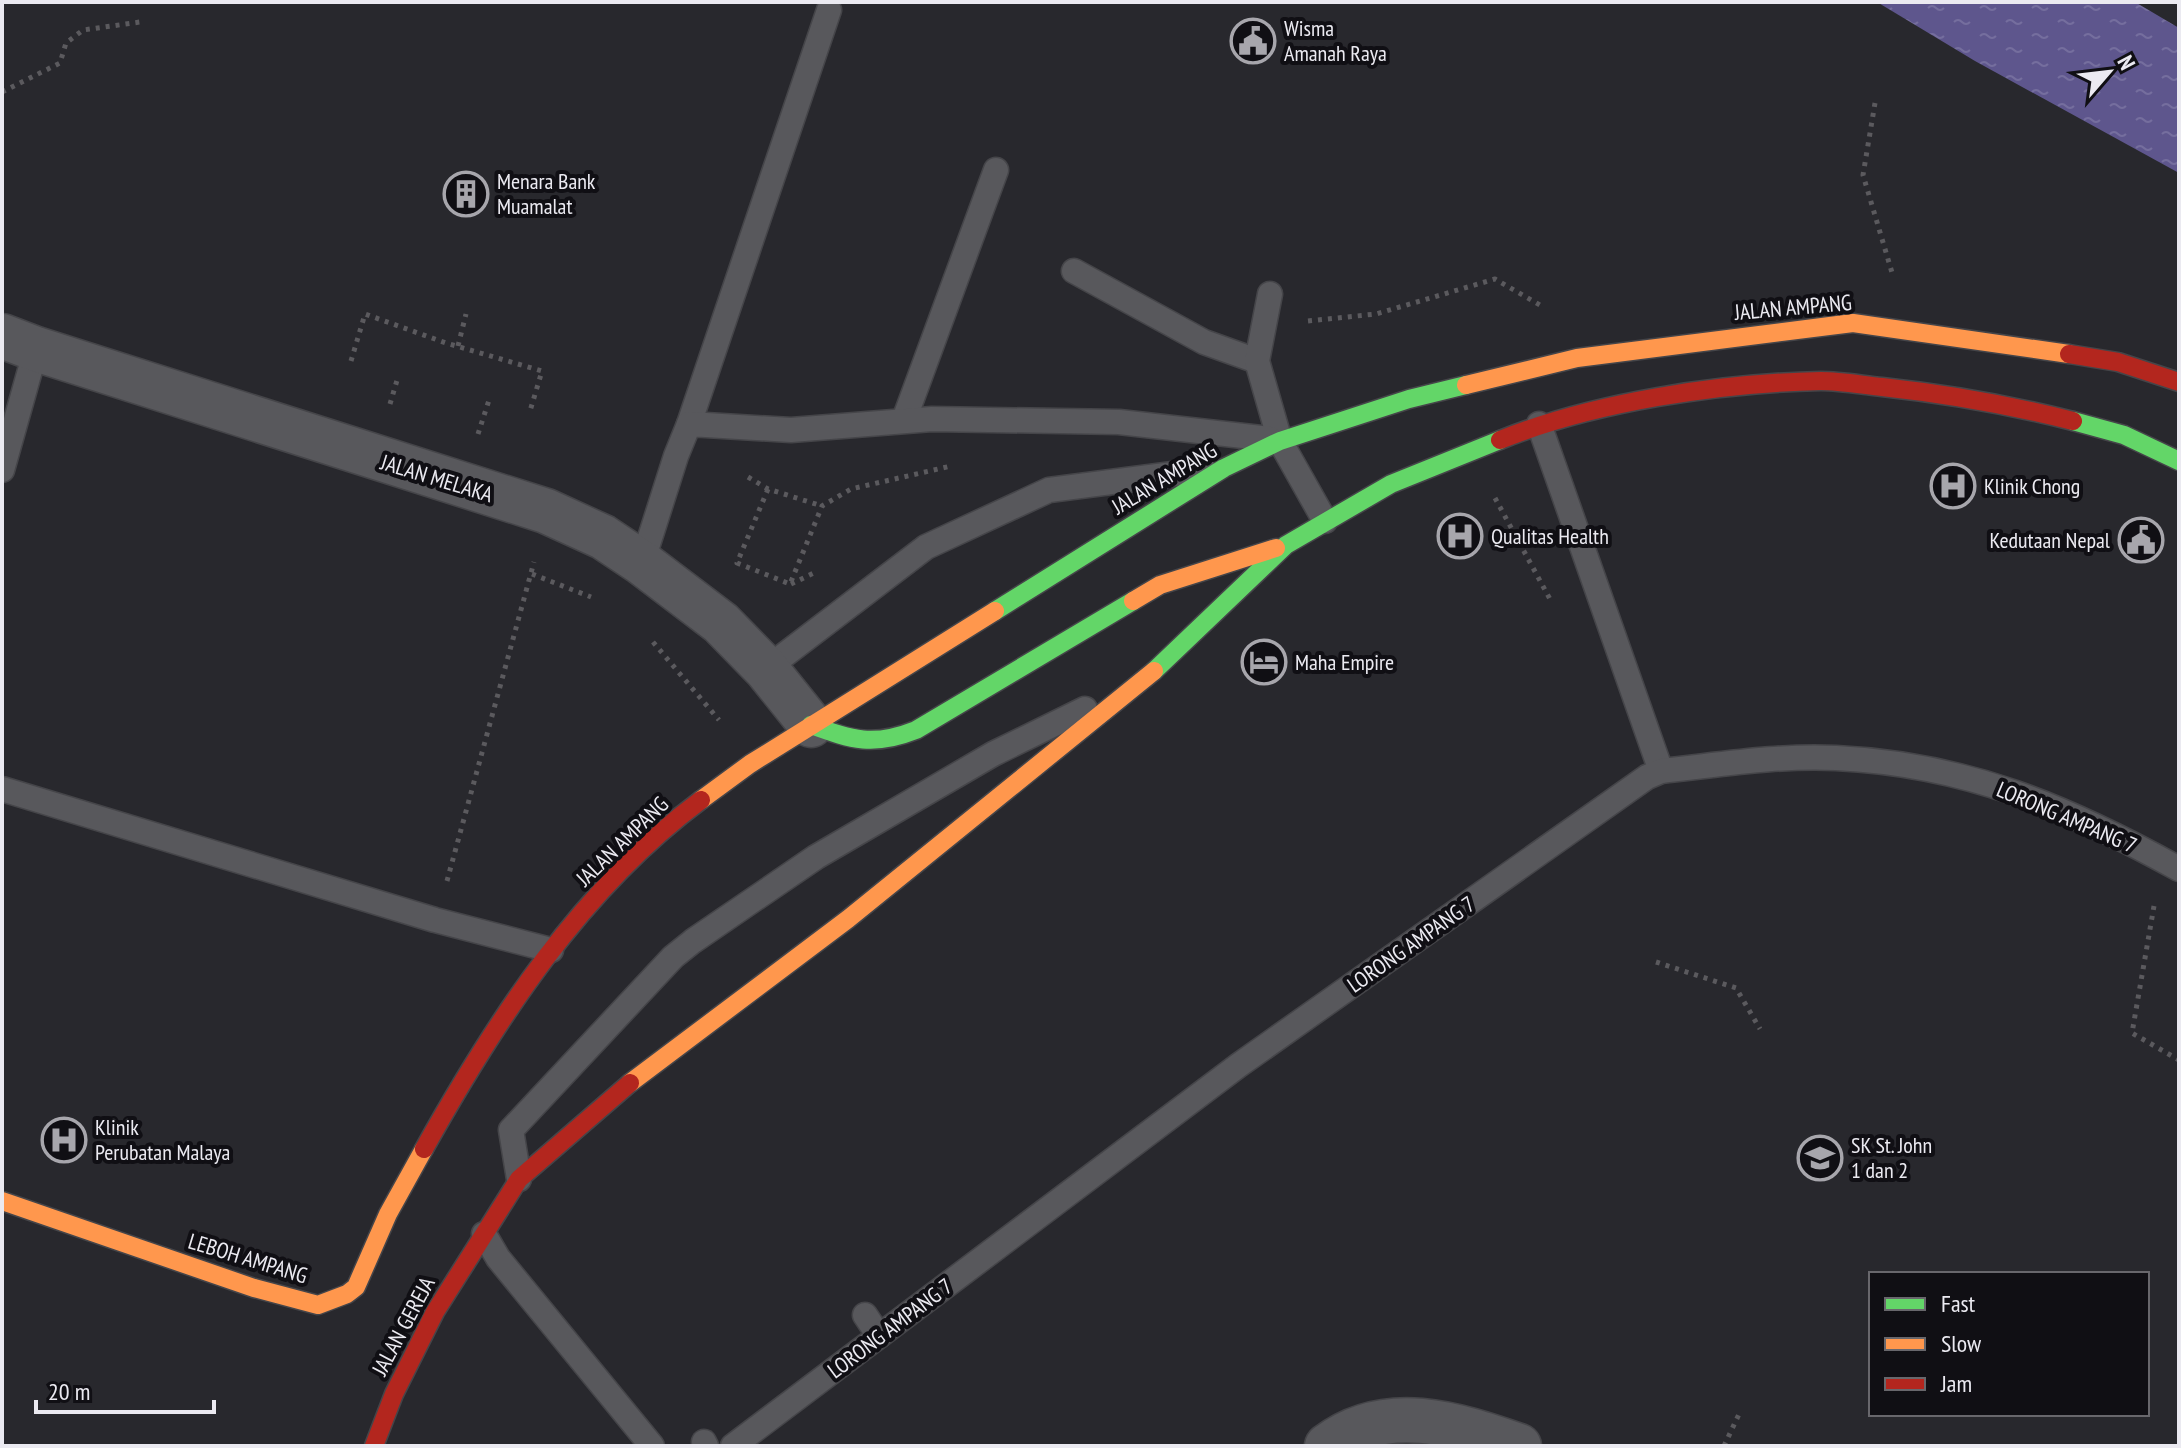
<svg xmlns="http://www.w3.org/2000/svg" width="2181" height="1448" font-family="'PT Sans Narrow',sans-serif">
  <defs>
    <pattern id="water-ripples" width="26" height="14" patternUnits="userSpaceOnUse" patternTransform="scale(2)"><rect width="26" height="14" fill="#5e568d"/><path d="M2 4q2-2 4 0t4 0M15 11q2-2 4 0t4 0" fill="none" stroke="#756e9e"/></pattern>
  </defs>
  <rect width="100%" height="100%" fill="#28282d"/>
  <path fill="url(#water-ripples)" d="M 1877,2 L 2135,2 L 2179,28 L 2179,173 L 1975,61 Z"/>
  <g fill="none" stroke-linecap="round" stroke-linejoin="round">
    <g stroke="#454549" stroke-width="27">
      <g id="lane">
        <path d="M 1074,271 L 1204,342 L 1257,361"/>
        <path d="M 1270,294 L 1257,361 L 1280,441 L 1325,521"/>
        <path d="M 904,420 L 996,170"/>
        <path d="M 689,424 L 829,10"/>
        <path d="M 1539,424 L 1661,771"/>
        <path d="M 2,470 L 36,349"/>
        <path d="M 642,563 L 676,456 L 689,424 L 791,430 L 932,419 L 1119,422 L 1270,439"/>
        <path d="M 766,669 L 926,547 L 1049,490 L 1204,470"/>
        <path d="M 2,789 L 435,920 L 551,950"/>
        <path d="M 519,1179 L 511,1130 L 673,957 L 693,941 L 816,857 L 993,754 L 1085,709"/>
        <path d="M 484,1234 L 498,1258 L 652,1446"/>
        <path d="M 865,1315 L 879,1336"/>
        <path d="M 704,1442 L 706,1446"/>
        <path d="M 733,1446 L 1239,1065 L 1647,777 L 1661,771 C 1719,765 1778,755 1836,758 C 1966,764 2067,807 2179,869"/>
      </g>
    </g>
    <g stroke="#454549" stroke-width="47">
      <g id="street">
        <path d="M 2,336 L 36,349 L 546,511 L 603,537 L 642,563 L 721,623 L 766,669 L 811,725"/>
        <path d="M 1327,1446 C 1386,1401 1456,1424 1519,1446"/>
      </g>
    </g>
    <g stroke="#454549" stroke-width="21">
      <g id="fast">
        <path d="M 2073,421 L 2124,435 L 2179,461"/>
        <path d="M 995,611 L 1224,468 L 1280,441 L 1409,399 L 1466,385"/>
        <path d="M 1154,671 L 1286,545 L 1391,484 L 1500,440"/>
        <path d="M 811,725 C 853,740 873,747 916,730 L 1133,601"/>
      </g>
    </g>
    <g stroke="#454549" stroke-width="21">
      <g id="slow">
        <path d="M 1466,385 L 1577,358 L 1853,323 L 2069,354"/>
        <path d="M 1133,601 L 1160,585 L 1276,548"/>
        <path d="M 701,800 L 750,764 L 995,611"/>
        <path d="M 630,1083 L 848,919 L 1154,671"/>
        <path d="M 2,1201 L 254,1288 L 318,1305 L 347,1294 L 356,1287 L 388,1214 L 424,1149"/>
      </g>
    </g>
    <g stroke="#454549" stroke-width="21">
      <g id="jam">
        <path d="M 2069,354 L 2118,362 L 2179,382"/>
        <path d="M 1500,440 C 1594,402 1720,383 1821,381 C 1841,381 1862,385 1882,387 C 1947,394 2010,405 2073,421"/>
        <path d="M 424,1149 C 496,1020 581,889 701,800"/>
        <path d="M 374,1446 L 394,1394 L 435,1312 L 519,1179 L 630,1083"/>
      </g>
    </g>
    <g stroke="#5b5a5e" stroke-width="5" stroke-dasharray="4 6" stroke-linecap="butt">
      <path d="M 2,92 L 60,63 L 66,43 L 83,30 L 140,22"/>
      <path d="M 1875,103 L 1863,175 L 1893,276"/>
      <path d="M 1308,321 L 1376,314 L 1495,279 L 1540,305"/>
      <path d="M 458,346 L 466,314"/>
      <path d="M 351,361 L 365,314 L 446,343 L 542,371 L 530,411"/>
      <path d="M 390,404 L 398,377"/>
      <path d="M 478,434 L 489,400"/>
      <path d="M 748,477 L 768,489 L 822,506"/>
      <path d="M 768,489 L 737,563 L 790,584 L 822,506 L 851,489 L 951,466"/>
      <path d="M 1495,498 L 1551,601"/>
      <path d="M 532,574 L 591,597"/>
      <path d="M 791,584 L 818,571"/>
      <path d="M 653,642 L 719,720"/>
      <path d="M 447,881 L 534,562"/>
      <path d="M 2154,906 L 2132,1033 L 2179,1060"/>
      <path d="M 1656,962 L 1736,988 L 1760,1029"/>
      <path d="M 1724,1446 L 1740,1412"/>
    </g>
    <use href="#lane" stroke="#58585c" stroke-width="24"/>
    <use href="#street" stroke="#58585c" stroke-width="44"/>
    <use href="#fast" stroke="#63d668" stroke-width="18"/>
    <use href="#slow" stroke="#ff974d" stroke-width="18"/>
    <use href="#jam" stroke="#b3261e" stroke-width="18"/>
  </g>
  <defs>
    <g id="civic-ring" transform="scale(2.3)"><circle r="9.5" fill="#100f14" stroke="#a7a6ac" stroke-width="1.5"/><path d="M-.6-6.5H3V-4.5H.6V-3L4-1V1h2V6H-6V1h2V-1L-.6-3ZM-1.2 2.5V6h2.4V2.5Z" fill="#a7a6ac"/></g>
    <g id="building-ring" transform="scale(2.3)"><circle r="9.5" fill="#100f14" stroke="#a7a6ac" stroke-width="1.5"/><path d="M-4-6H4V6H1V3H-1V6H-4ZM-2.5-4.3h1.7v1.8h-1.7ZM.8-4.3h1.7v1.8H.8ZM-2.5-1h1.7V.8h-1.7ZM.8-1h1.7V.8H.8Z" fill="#a7a6ac"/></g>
    <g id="hospital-ring" transform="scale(2.3)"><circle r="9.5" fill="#100f14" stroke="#a7a6ac" stroke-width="1.5"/><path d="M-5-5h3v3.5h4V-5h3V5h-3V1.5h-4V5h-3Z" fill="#a7a6ac"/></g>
    <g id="hotel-ring" transform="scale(2.3)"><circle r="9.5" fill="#100f14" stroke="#a7a6ac" stroke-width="1.5"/><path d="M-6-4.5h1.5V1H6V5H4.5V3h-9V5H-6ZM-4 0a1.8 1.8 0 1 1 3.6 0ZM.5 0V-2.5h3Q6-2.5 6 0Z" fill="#a7a6ac"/></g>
    <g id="school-ring" transform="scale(2.3)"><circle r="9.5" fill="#100f14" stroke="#a7a6ac" stroke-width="1.5"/><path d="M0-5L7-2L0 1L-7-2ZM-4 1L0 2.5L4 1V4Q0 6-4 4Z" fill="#a7a6ac"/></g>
  </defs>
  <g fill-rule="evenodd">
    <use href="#civic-ring" x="1253" y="41"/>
    <use href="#building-ring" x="466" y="194"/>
    <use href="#hospital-ring" x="1953" y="486"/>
    <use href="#hospital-ring" x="1460" y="536"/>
    <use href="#civic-ring" x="2141" y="540"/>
    <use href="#hotel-ring" x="1264" y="662"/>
    <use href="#hospital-ring" x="64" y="1140"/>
    <use href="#school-ring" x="1820" y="1158"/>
  </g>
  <g text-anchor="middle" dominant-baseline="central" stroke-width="8" stroke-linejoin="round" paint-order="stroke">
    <g font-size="22" fill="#ebeaf1" stroke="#100f14" text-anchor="start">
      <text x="1284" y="28">Wisma<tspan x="1284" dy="25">Amanah Raya</tspan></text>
      <text x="497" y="181">Menara Bank<tspan x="497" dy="25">Muamalat</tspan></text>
      <text x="1984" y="486">Klinik Chong</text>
      <text x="1491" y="536">Qualitas Health</text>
      <text x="2110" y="540" text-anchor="end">Kedutaan Nepal</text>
      <text x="1295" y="662">Maha Empire</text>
      <text x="95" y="1127">Klinik<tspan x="95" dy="25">Perubatan Malaya</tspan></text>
      <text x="1851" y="1145">SK St. John<tspan x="1851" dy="25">1 dan 2</tspan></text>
    </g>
    <g font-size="22" fill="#ebeaf1" stroke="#100f14">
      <text transform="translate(1793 307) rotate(-5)">JALAN AMPANG</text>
      <text transform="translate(437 478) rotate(17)">JALAN MELAKA</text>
      <text transform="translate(1164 478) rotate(-31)">JALAN AMPANG</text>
      <text transform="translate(2067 817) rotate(23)">LORONG AMPANG 7</text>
      <text transform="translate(622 841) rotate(-44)">JALAN AMPANG</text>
      <text transform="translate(1411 944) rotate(-35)">LORONG AMPANG 7</text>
      <text transform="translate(248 1258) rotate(17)">LEBOH AMPANG</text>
      <text transform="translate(403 1326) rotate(-62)">JALAN GEREJA</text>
      <text transform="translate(890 1328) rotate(-37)">LORONG AMPANG 7</text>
    </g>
  </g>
  <rect width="2181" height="1448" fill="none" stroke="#ebeaf1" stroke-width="8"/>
  <rect x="1869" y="1272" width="280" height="144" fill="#100f14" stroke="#68676c" stroke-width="2"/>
  <rect x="1885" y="1298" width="40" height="12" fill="#63d668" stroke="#68676c" stroke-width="2"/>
  <text x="1941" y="1312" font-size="24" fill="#ebeaf1">Fast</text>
  <rect x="1885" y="1338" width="40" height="12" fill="#ff974d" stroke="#68676c" stroke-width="2"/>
  <text x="1941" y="1352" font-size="24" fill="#ebeaf1">Slow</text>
  <rect x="1885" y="1378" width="40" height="12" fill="#b3261e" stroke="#68676c" stroke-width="2"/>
  <text x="1941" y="1392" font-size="24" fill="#ebeaf1">Jam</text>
  <g transform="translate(2109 72) rotate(62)" stroke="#100f14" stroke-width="6" paint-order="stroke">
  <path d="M0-6L14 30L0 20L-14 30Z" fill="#ebeaf1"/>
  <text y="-12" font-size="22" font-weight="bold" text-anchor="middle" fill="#ebeaf1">N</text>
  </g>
  <path d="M36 1400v12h178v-12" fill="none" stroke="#ebeaf1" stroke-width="4"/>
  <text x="48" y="1400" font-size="24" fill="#ebeaf1" stroke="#100f14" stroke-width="6" paint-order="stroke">20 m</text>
</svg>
